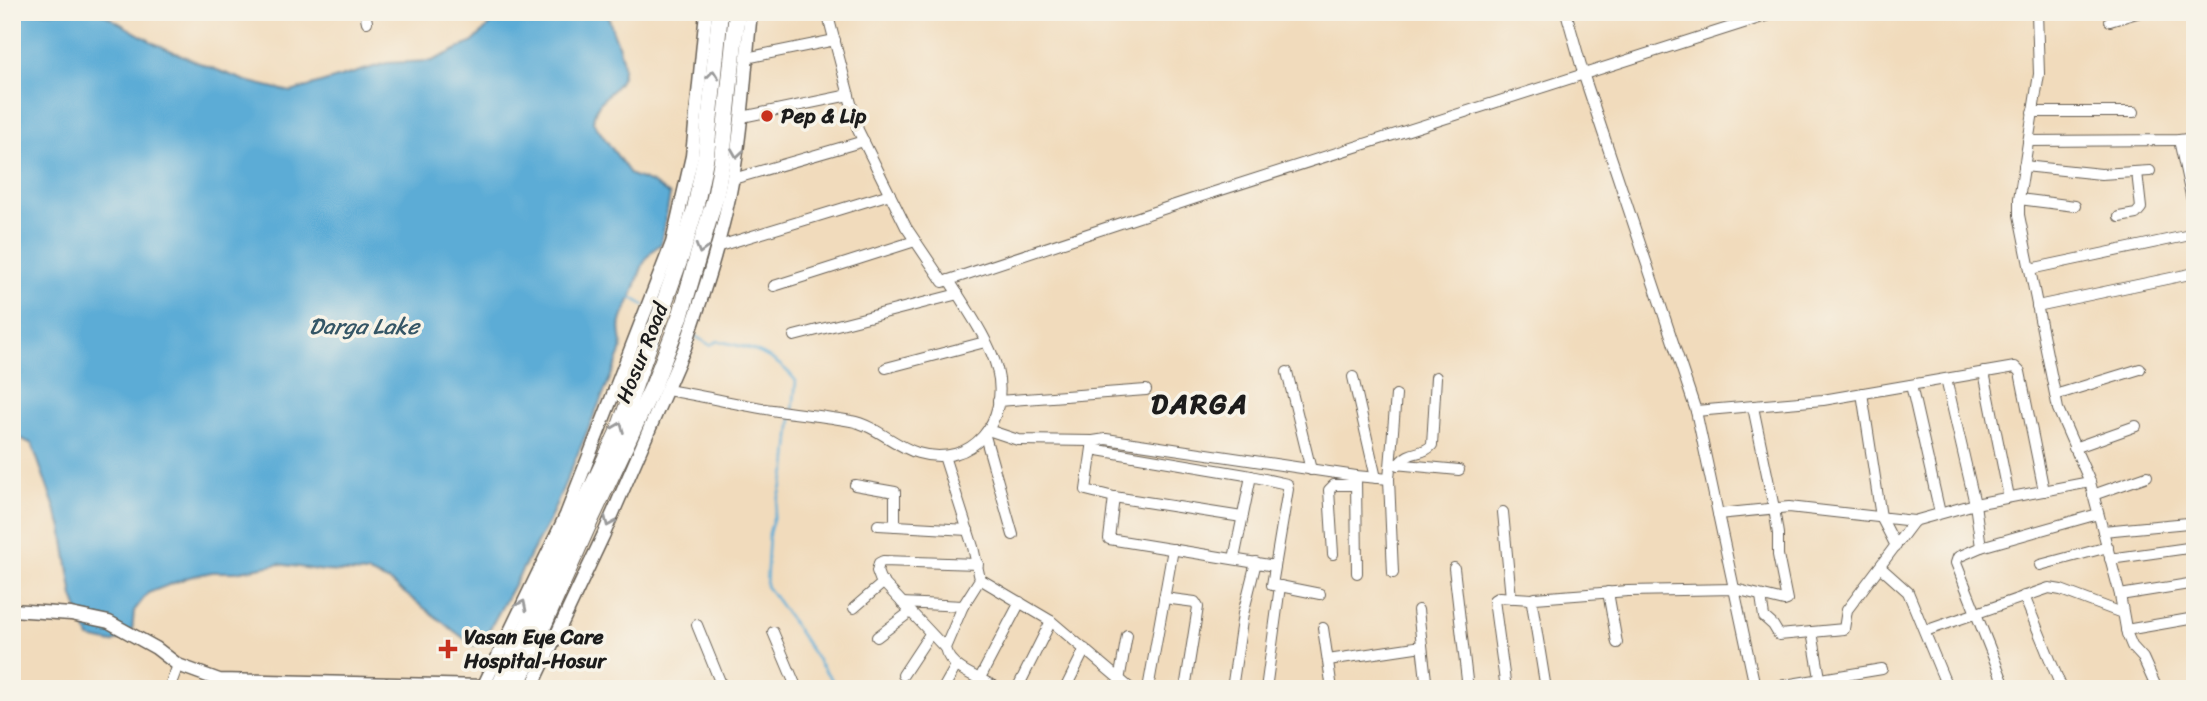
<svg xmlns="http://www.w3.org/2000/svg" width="2207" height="701" font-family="Sriracha,sans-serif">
  <rect width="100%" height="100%" fill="#f7f3e8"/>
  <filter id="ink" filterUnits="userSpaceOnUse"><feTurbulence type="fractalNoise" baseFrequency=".0143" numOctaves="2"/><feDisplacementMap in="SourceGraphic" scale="14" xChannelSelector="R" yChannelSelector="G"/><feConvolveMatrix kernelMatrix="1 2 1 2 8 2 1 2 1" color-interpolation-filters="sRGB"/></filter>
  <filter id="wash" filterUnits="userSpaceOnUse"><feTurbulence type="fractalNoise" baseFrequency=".00686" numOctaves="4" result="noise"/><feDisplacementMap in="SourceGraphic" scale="28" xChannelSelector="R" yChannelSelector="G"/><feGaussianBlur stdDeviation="1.57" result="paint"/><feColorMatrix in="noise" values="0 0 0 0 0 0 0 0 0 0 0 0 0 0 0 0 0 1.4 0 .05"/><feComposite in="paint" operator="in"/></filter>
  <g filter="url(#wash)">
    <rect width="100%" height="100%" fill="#f1dbbc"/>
    <path fill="#5bacd6" stroke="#3c6479" stroke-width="2" d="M 12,12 L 100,12 L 156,44 L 204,65 L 246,81 L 291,92 L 387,63 L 432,61 L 473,42 L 502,12 L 608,12 C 610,31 622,47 623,66 C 625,92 595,93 593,122 L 631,175 L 652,183 L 670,195 L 661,244 C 641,257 640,275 632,296 C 629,304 623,313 621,322 C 618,334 625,340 620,355 L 549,521 L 483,641 L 474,646 L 390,582 L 369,573 L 324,571 L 279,564 L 235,572 L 212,572 L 189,577 L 148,593 L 134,611 L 132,633 L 112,643 L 89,638 L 73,597 L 62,528 L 32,444 L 12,434 Z"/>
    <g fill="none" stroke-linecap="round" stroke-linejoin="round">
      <g stroke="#5bacd6" stroke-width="2.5">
        <path d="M 629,296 L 644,305"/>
        <path d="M 695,336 L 710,345 L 718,341 C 749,347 776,355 796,381 L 793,411"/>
        <path d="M 792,417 L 787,468 L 769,533 L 766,586 C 793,619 812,656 839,689"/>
      </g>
    </g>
  </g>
  <g filter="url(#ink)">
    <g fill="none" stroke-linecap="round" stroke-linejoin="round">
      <g stroke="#675f54" stroke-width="12">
        <g id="minor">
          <path d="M 365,12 L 367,22"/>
          <path d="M 827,12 L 858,130 L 906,227 L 943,282 L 1199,197 L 1778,12"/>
          <path d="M 1566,12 L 1584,76 L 1696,411 L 1754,682"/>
          <path d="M 2037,12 L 2039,74 L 2019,199 L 2019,215 L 2058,409 L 2090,482 L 2120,595 L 2127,634 L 2132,646 L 2143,658 L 2157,689"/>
          <path d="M 2110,21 L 2140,12"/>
          <path d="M 746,58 L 835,40"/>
          <path d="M 2032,112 L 2134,112"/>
          <path d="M 742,117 L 849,95"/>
          <path d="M 2179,140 L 2195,214"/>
          <path d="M 2028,141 L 2179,140 L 2195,138"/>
          <path d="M 2024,166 L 2101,174 L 2150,171"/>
          <path d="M 733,179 L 864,141"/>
          <path d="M 2019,199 L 2075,206"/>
          <path d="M 2119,217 L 2136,214 L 2141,208 L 2137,172"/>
          <path d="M 716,247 L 890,194"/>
          <path d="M 2030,269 L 2195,234"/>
          <path d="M 774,286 L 915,241"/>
          <path d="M 2037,306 L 2195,273"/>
          <path d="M 794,336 L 958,294"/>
          <path d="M 886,368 L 985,342"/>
          <path d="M 1287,372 L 1311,470"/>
          <path d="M 1984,372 L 2009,497"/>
          <path d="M 1353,377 L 1376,478"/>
          <path d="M 1946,379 L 1975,504 L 1981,547 L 1958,557 L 1956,563 L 2006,689"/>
          <path d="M 1911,385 L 1940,513"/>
          <path d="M 667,390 C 702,396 737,404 772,410 C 798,414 825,416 851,421 C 875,425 896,447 918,453 C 973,469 1010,420 997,369 C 990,341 964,305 949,280"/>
          <path d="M 1862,393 L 1881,517 L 1896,546"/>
          <path d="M 2055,395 L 2140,369"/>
          <path d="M 998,401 L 1146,390"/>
          <path d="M 1696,411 L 1823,400 L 2015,367 L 2020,372 L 2044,491"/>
          <path d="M 988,430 L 1018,440 L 1093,441 L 1086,490 L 1114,497 L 1109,539 L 1275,566"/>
          <path d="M 985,436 L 1013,535"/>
          <path d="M 1093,441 L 1106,439 L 1356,476 L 1389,479"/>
          <path d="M 2074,448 L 2136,426"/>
          <path d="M 1092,449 L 1246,475 L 1287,484 L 1288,489 L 1272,585 L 1280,586 L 1266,689"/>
          <path d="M 944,456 L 973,547 L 980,579 L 963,606 L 945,648 C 949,669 982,679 1000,689"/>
          <path d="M 1395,464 L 1459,470"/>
          <path d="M 1398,465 C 1411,448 1421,457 1432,445 L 1436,377"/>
          <path d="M 1356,476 L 1357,573"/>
          <path d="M 855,485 L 895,492 L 895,526"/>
          <path d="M 2093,495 L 2147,476"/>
          <path d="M 1114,497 L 1242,517"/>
          <path d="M 1503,512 L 1511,598"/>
          <path d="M 1718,514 L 1789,507 L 1914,521 L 1975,504 L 2090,482"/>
          <path d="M 878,525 L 968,530"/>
          <path d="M 2103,531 L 2188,523"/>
          <path d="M 1981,547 L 2098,514"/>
          <path d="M 1333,554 L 1329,490 L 1334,485 L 1356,485"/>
          <path d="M 1234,559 L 1251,476"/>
          <path d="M 2110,559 L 2195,547"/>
          <path d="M 2040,565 L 2108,547"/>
          <path d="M 1880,567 L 1908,592 L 1948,689"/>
          <path d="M 1454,568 L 1468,689"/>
          <path d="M 1393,573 L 1389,479 L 1396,395"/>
          <path d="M 980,579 L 1051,621 L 1131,689"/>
          <path d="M 1280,586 L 1320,594"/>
          <path d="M 1608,592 L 1617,643"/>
          <path d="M 2120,595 L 2195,583"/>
          <path d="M 1761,596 L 1764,617 L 1773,625 L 1779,635 L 1812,632"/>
          <path d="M 2024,596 L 2062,689"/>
          <path d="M 1164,598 L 1195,602 L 1198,607 L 1185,689"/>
          <path d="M 902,603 L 963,606"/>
          <path d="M 854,608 L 884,582"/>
          <path d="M 1418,610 L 1427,689"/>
          <path d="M 697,625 L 723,689"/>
          <path d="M 1323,628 L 1332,689"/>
          <path d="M 2126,630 L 2195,618"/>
          <path d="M 1925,631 L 2049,588 L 2061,590 L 2122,613"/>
          <path d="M 773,632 L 797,689"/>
          <path d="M 877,637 L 910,612"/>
          <path d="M 945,648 L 880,579 L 877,571 L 879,563 L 883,561 L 978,564"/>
          <path d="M 1328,660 L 1422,646"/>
          <path d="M 903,675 L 930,634"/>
          <path d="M 980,678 L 1020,602"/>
          <path d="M 1119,681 L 1127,635"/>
          <path d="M 1773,687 L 1882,669"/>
          <path d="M 169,689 L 178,665"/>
          <path d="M 943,689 L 956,666"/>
          <path d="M 1017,689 L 1051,621"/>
          <path d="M 1065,689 L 1085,649"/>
          <path d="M 1148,689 L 1173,549"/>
          <path d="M 1232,689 L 1243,614 L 1256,562"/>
          <path d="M 1506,689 L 1494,600 L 1499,597 L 1532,599"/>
          <path d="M 1546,689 L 1532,603 L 1535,598 L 1628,591 L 1735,589 L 1784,601 L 1787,600 L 1778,555 L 1778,534 L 1774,508 L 1753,407"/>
          <path d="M 1822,689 L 1812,632 L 1844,629 L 1847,610 L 1914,521"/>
        </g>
      </g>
      <g stroke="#675f54" stroke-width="15">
        <g id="tertiary">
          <path d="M 12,610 L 71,614 L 109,622 L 156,648 L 178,665 L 219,680 L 483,686"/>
          <path d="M 482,689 L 566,515 L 672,243 L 692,156 L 706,12"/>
          <path d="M 531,689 L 603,536 L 685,347 C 704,292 723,235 733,177 C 743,123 745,67 751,12"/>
        </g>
      </g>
      <g stroke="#675f54" stroke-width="18">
        <g id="trunk">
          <path d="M 498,689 L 618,432 L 682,253 L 695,209 L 706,155 L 720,12"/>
          <path d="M 515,689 L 589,523 L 654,384 L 681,314 L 715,198 L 722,160 L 737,12"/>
        </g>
      </g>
      <use href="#minor" stroke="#fff" stroke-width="10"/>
      <use href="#tertiary" stroke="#fff" stroke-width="12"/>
      <use href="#trunk" stroke="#fff" stroke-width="16"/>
    </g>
    <defs><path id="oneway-chevron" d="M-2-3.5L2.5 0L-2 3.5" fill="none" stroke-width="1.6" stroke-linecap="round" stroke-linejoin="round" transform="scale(1.75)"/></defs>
    <g stroke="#999">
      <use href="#oneway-chevron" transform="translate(713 75) rotate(-84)"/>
      <use href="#oneway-chevron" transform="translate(737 153) rotate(98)"/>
      <use href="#oneway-chevron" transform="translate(701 249) rotate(106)"/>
      <use href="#oneway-chevron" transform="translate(619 427) rotate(-68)"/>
      <use href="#oneway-chevron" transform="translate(609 522) rotate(114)"/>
      <use href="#oneway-chevron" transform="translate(522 605) rotate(-64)"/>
    </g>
  </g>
  <g fill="#c8321e" stroke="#f7f3e8" stroke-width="2.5">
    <circle cx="767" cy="116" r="7"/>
    <path d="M444.5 638.5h7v7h7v7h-7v7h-7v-7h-7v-7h7z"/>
  </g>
  <g text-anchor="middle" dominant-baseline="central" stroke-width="7" stroke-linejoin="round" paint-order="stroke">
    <g font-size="21" font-weight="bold" fill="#1c1c1c" stroke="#f7f3e8" text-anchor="start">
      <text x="781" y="116">Pep &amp; Lip</text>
      <text x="464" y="637">Vasan Eye Care<tspan x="464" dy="24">Hospital-Hosur</tspan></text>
    </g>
    <g font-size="21" fill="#1c1c1c" stroke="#f7f3e8">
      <text transform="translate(642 353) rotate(-68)">Hosur Road</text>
    </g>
    <g font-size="23" font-style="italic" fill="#355666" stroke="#f7f3e8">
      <text x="364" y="326">Darga Lake</text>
    </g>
    <g font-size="28" font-weight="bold" letter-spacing="2" fill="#1c1c1c" stroke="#f7f3e8">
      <text x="1200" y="403">DARGA</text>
    </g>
  </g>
  <rect width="2207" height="701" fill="none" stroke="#f7f3e8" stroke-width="42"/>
</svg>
